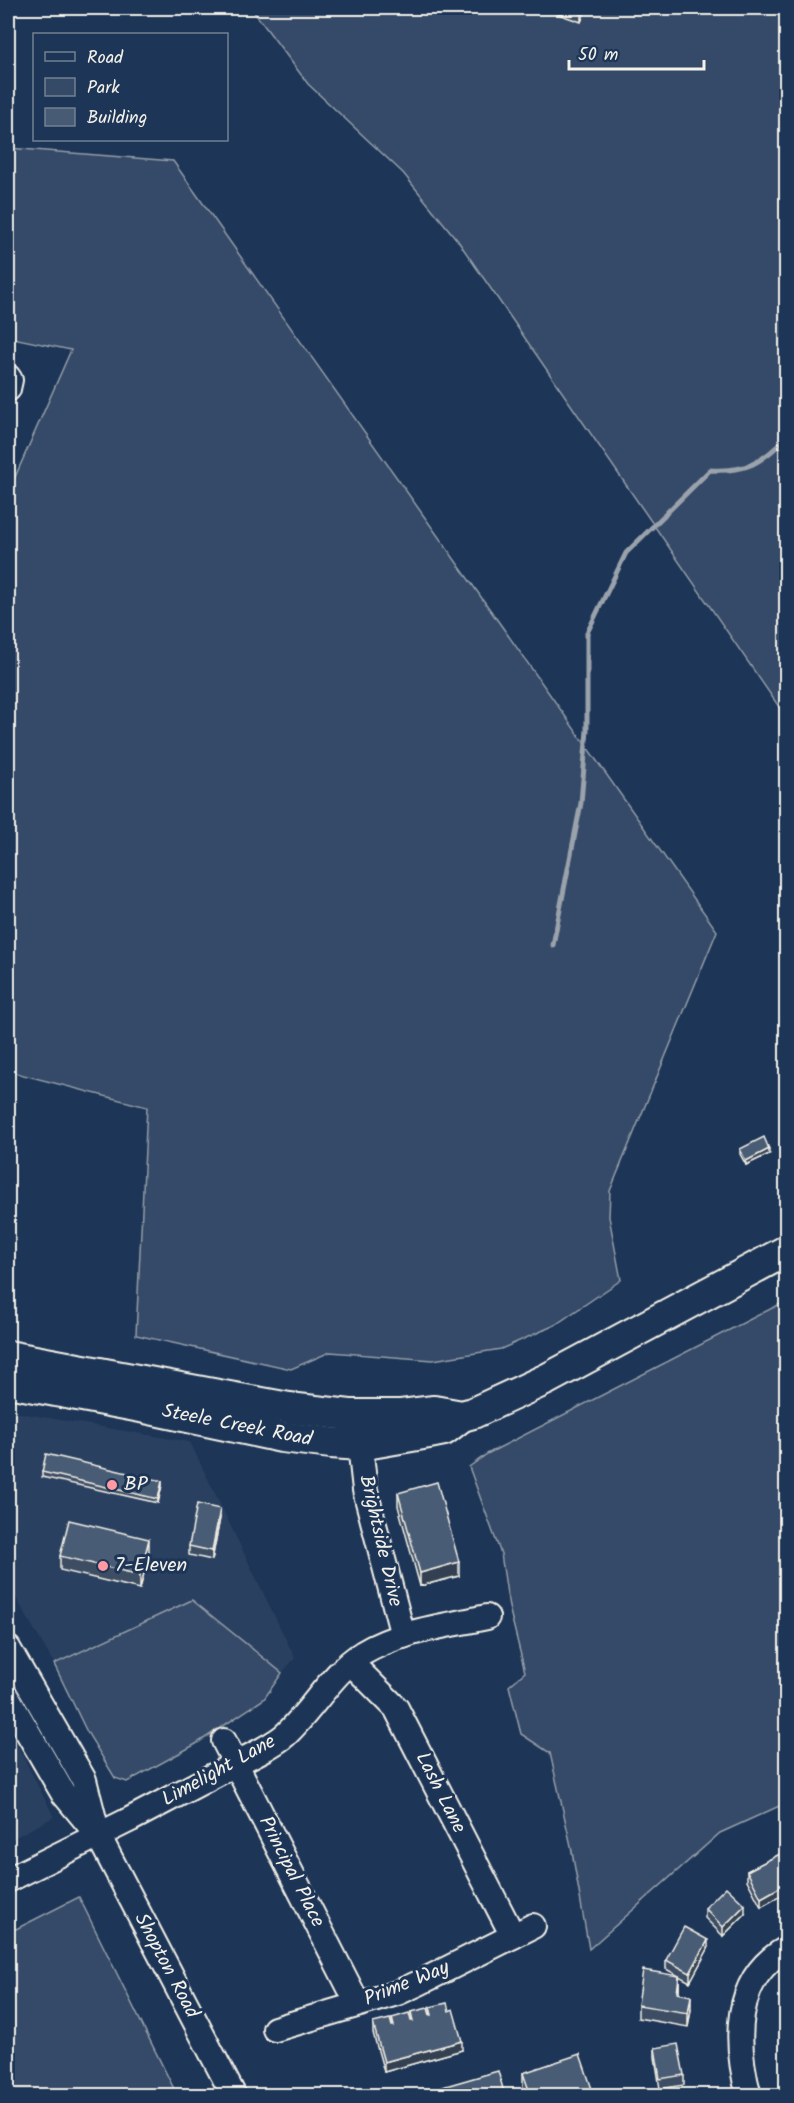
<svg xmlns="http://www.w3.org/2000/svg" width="794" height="2103" font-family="Kalam,sans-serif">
  <rect width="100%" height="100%" fill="#1d3557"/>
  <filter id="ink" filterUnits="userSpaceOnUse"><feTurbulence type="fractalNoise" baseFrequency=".0167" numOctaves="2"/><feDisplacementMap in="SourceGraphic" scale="12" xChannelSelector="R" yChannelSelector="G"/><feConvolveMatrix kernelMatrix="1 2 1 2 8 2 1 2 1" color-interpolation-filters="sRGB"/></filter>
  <g filter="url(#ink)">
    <g fill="#2a4060">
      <path d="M 8,1411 L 190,1442 L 295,1658 L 282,1673 L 192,1600 L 54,1664 L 8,1584 Z"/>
      <path d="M 8,1727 L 54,1817 L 8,1841 Z"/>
    </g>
    <g fill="#354a67" stroke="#949ea8" stroke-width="1.5">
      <path d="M 251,8 L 786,8 L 786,717 L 458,241 L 403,173 L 308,84 Z"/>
      <path d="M 8,148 L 173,161 L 717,931 L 610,1191 L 609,1217 L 621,1280 L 555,1325 L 501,1349 L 433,1360 L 330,1352 L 291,1369 L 136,1335 L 147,1107 L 8,1071 L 8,493 L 71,350 L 8,337 Z"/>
      <path d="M 786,1301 L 786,1803 L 720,1833 L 589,1949 L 571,1846 L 550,1753 L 521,1734 L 509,1686 L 525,1672 L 509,1607 L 501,1554 L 469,1467 L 487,1454 Z"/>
      <path d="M 192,1600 L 282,1673 L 264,1699 L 196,1744 L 127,1782 L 115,1778 L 87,1732 L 54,1664 Z"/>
      <path d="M 79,1897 L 177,2095 L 8,2095 L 8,1933 Z"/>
    </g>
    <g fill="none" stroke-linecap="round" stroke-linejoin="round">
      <path stroke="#9aa2ab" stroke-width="5" d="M 553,945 L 581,803 L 587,730 L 587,633 L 626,553 L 710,470 C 747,472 761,463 786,438"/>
      <g stroke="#f4f1e8" stroke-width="28">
        <g id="minor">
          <path d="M 8,377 L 10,380 L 8,389"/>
          <path d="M 360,1445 L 365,1490 L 403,1636"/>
          <path d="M 8,1648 L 84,1780 L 98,1835 L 234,2096"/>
          <path d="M 351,1663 L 396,1708 L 513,1936"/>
          <path d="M 8,1698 L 63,1793 L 93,1829"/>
          <path d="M 224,1741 L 358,2004"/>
          <path d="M 8,1880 L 131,1819 L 264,1749 C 271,1745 278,1741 284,1736 C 312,1711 331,1673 363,1653 C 400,1631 446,1626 487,1617"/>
          <path d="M 275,2029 L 397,1993 L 419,1983 L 533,1926"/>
          <path d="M 749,2096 C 735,2044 732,1979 786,1949"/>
        </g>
      </g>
      <g stroke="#f4f1e8" stroke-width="34">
        <g id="major">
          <path d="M 8,1356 L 289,1408 L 350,1415 L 401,1415 L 434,1411 L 462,1416 L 473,1413 L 547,1379 L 786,1251"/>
          <path d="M 8,1382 L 141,1407 L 282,1437 L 331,1443 L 360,1445 L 429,1433 L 444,1430 L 462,1416"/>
        </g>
      </g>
      <use href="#minor" stroke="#1d3557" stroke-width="24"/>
      <use href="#major" stroke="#1d3557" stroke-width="30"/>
    </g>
    <g fill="#3e4e64" stroke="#f4f1e8" stroke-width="1.5">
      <path d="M 541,8 L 586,8 L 581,22 Z"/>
      <path d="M 740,1149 L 769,1154 L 746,1165 L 740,1154 Z"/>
      <path d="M 42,1472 L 162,1485 L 158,1503 L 42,1477 Z"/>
      <path d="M 398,1493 L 459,1576 L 420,1586 L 398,1506 Z"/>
      <path d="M 220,1518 L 212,1560 L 189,1555 L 189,1546 Z"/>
      <path d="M 149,1553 L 140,1589 L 60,1570 L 60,1556 Z"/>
      <path d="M 780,1854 L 761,1907 L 747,1880 L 747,1871 Z"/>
      <path d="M 705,1908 L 745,1914 L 723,1936 L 705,1918 Z"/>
      <path d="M 708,1949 L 690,1982 L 679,1976 L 679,1994 L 691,2009 L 688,2027 L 638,2018 L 638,2005 L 679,1976 L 666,1969 L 666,1960 Z"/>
      <path d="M 430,2007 L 462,2050 L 384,2072 L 373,2033 L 373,2023 L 392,2026 L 392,2018 L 411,2021 L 411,2012 L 430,2015 Z"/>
      <path d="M 655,2048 L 684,2075 L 684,2085 L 660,2089 L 655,2057 Z"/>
      <path d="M 523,2073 L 592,2096 L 526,2096 L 523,2087 Z"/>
    </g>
    <g fill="#324051" stroke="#f4f1e8" stroke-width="1.5">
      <path d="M 583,8 L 586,8 L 581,22 L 581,13 Z"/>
      <path d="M 769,1149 L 769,1154 L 746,1165 L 746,1161 Z"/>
      <path d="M 162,1481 L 162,1485 L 158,1503 L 158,1499 Z"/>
      <path d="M 220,1509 L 220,1518 L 212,1560 L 212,1551 Z"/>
      <path d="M 149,1539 L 149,1553 L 140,1589 L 140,1575 Z"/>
      <path d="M 459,1562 L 459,1576 L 420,1586 L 420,1573 Z"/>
      <path d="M 786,1884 L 786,1893 L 761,1907 L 761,1898 Z"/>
      <path d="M 745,1905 L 745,1914 L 723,1936 L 723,1927 Z"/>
      <path d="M 708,1940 L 708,1949 L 690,1982 L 690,1973 Z"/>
      <path d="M 679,1976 L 679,1990 L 677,2007 L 677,1993 Z"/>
      <path d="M 691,1996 L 691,2009 L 688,2027 L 688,2013 Z"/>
      <path d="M 462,2041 L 462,2050 L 384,2072 L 384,2062 Z"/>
      <path d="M 592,2089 L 592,2096 L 572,2096 Z"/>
    </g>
    <g fill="#485b74" stroke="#f4f1e8" stroke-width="1.5">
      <path d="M 565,8 L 583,8 L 581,13 Z"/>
      <path d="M 764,1137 L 769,1149 L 746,1161 L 740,1149 Z"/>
      <path d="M 46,1454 L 162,1481 L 158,1499 L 42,1472 Z"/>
      <path d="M 437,1482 L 459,1562 L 420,1573 L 398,1493 Z"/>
      <path d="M 197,1504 L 220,1509 L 212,1551 L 189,1546 Z"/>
      <path d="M 69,1520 L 149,1539 L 140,1575 L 60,1556 Z"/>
      <path d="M 780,1854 L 786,1866 L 786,1884 L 761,1898 L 747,1871 Z"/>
      <path d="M 726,1887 L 745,1905 L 723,1927 L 705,1908 Z"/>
      <path d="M 684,1927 L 708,1940 L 690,1973 L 666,1960 Z"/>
      <path d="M 643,1970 L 679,1976 L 677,1993 L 691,1996 L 688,2013 L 638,2005 Z"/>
      <path d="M 447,2003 L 449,2011 L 453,2009 L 462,2041 L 384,2062 L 373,2023 L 390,2019 L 392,2026 L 394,2026 L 392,2018 L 409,2013 L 411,2021 L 413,2021 L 411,2012 L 428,2008 L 430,2015 L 432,2015 L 430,2007 Z"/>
      <path d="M 678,2044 L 684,2075 L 660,2079 L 655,2048 Z"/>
      <path d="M 580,2054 L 592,2089 L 572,2096 L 531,2096 L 523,2073 Z"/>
      <path d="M 498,2071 L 505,2096 L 411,2096 Z"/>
    </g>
  </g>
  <g fill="#ff9aa2" stroke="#1d3557" stroke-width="2">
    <circle cx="112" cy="1485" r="6"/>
    <circle cx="103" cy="1566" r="6"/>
  </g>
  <g text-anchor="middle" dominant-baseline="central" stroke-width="6" stroke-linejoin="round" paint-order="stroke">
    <g font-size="20" fill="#f4f1e8" stroke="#1d3557">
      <text transform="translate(237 1426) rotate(11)">Steele Creek Road</text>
      <text transform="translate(380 1541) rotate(77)">Brightside Drive</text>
      <text transform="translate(219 1771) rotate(-29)">Limelight Lane</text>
      <text transform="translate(440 1793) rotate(63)">Lash Lane</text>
      <text transform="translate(291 1872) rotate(63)">Principal Place</text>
      <text transform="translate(166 1966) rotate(62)">Shopton Road</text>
      <text transform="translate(407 1984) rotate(-22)">Prime Way</text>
    </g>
    <g font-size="20" fill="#f4f1e8" stroke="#1d3557" text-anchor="start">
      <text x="124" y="1485">BP</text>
      <text x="115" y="1566">7-Eleven</text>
    </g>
  </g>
  <rect width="794" height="2103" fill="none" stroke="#1d3557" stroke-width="30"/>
  <rect x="15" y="15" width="764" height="2073" fill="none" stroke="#f4f1e8" stroke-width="2" filter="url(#ink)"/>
  <rect x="33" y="33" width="195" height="108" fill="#1d3557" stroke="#738091" stroke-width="1.5"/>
  <rect x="45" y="52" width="30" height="9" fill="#1d3557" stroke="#738091" stroke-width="1.5"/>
  <text x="87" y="63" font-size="18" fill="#f4f1e8">Road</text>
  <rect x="45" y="78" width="30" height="18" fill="#354a67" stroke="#738091" stroke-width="1.5"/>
  <text x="87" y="93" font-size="18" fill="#f4f1e8">Park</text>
  <rect x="45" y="108" width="30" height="18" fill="#485b74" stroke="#738091" stroke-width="1.5"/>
  <text x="87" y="123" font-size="18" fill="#f4f1e8">Building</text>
  <path d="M569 60v9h135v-9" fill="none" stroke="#f4f1e8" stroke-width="3"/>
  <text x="578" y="60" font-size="18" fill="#f4f1e8" stroke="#1d3557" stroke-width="4.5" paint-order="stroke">50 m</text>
</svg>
